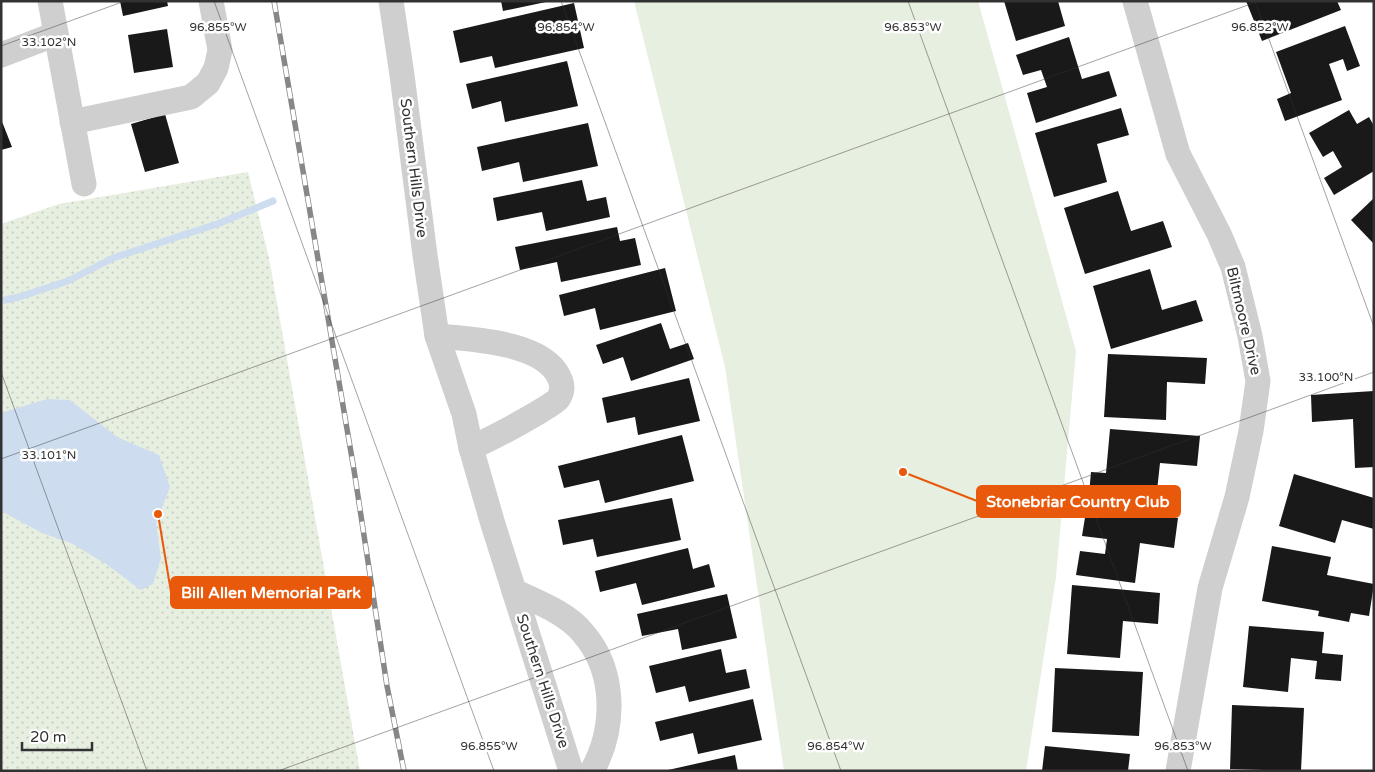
<svg xmlns="http://www.w3.org/2000/svg" width="1375" height="772" font-family="'Varela Round',sans-serif">
  <defs>
    <pattern id="park-dots" width="8" height="8" patternUnits="userSpaceOnUse" patternTransform="scale(1.25)"><rect width="8" height="8" fill="#e7efe1"/><path d="M2 2h.1M6 6h.1" fill="none" stroke="#c7cdc2" stroke-width="1.8" stroke-linecap="round"/></pattern>
  </defs>
  <rect width="100%" height="100%" fill="#fff"/>
  <path fill="#e7efe1" d="M 634,1 L 978,1 L 1076,351 L 1056,577 L 1026,771 L 784,771 L 725,367 Z"/>
  <path fill="url(#park-dots)" d="M 248,172 L 269,258 L 360,771 L 1,771 L 1,224 L 59,204 Z"/>
  <path fill="#cdddef" d="M 47,399 L 70,400 L 117,437 L 159,455 L 170,487 L 156,524 L 161,558 L 153,584 L 141,590 L 106,564 L 71,543 L 42,533 L 1,511 L 1,413 Z"/>
  <g fill="none" stroke-linecap="round" stroke-linejoin="round">
    <path stroke="#cdddef" stroke-width="7" d="M 1,301 L 19,297 L 68,281 L 113,258 L 220,223 L 273,201"/>
  </g>
  <g fill="#191919">
    <path d="M 120,1 L 167,1 L 168,6 L 123,16 Z"/>
    <path d="M 501,1 L 546,1 L 546,2 L 503,11 Z"/>
    <path d="M 1004,1 L 1058,1 L 1065,26 L 1016,41 Z"/>
    <path d="M 1246,1 L 1337,1 L 1341,10 L 1262,41 Z"/>
    <path d="M 574,3 L 584,48 L 495,68 L 492,56 L 460,63 L 453,31 Z"/>
    <path d="M 1345,26 L 1360,66 L 1347,71 L 1343,59 L 1329,64 L 1342,100 L 1285,121 L 1277,99 L 1291,93 L 1276,52 Z"/>
    <path d="M 167,29 L 173,67 L 134,73 L 128,35 Z"/>
    <path d="M 1069,37 L 1082,79 L 1109,71 L 1117,96 L 1036,123 L 1027,93 L 1047,87 L 1041,70 L 1023,75 L 1016,55 Z"/>
    <path d="M 567,61 L 578,106 L 505,122 L 501,101 L 472,109 L 466,84 Z"/>
    <path d="M 1121,108 L 1129,135 L 1097,144 L 1107,182 L 1054,197 L 1035,133 Z"/>
    <path d="M 1349,110 L 1357,124 L 1369,117 L 1374,126 L 1374,171 L 1334,195 L 1324,178 L 1342,167 L 1333,151 L 1323,157 L 1309,133 Z"/>
    <path d="M 165,114 L 179,163 L 145,172 L 131,124 Z"/>
    <path d="M 1,119 L 12,147 L 1,150 Z"/>
    <path d="M 588,123 L 598,166 L 523,182 L 519,162 L 482,171 L 477,147 Z"/>
    <path d="M 582,180 L 587,201 L 606,197 L 610,217 L 546,231 L 542,212 L 497,221 L 493,198 Z"/>
    <path d="M 1118,191 L 1131,231 L 1163,221 L 1172,247 L 1085,274 L 1064,208 Z"/>
    <path d="M 1374,198 L 1374,244 L 1351,220 Z"/>
    <path d="M 617,227 L 620,241 L 635,238 L 641,265 L 561,282 L 557,262 L 520,270 L 515,247 Z"/>
    <path d="M 665,268 L 676,311 L 600,330 L 595,308 L 564,316 L 559,295 Z"/>
    <path d="M 1150,269 L 1162,310 L 1196,300 L 1203,321 L 1111,349 L 1093,286 Z"/>
    <path d="M 661,323 L 670,349 L 688,343 L 694,359 L 631,381 L 623,357 L 603,364 L 596,345 Z"/>
    <path d="M 1108,354 L 1207,358 L 1205,384 L 1167,382 L 1166,420 L 1104,417 Z"/>
    <path d="M 689,378 L 700,421 L 638,435 L 635,417 L 607,423 L 602,398 Z"/>
    <path d="M 1374,391 L 1374,467 L 1355,468 L 1353,419 L 1312,422 L 1311,395 Z"/>
    <path d="M 1110,429 L 1200,436 L 1197,466 L 1160,463 L 1156,500 L 1089,494 L 1091,472 L 1106,473 Z"/>
    <path d="M 682,435 L 694,481 L 605,503 L 599,480 L 564,488 L 558,466 Z"/>
    <path d="M 1294,474 L 1374,498 L 1374,529 L 1342,520 L 1335,543 L 1279,526 Z"/>
    <path d="M 672,498 L 681,540 L 597,557 L 593,539 L 563,545 L 558,520 Z"/>
    <path d="M 1087,505 L 1178,518 L 1174,548 L 1140,543 L 1135,583 L 1076,575 L 1080,551 L 1105,554 L 1107,539 L 1082,536 Z"/>
    <path d="M 1272,546 L 1331,557 L 1327,575 L 1374,584 L 1369,616 L 1351,613 L 1349,622 L 1318,616 L 1319,611 L 1262,601 Z"/>
    <path d="M 688,548 L 693,569 L 709,564 L 715,587 L 642,605 L 636,583 L 600,592 L 595,571 Z"/>
    <path d="M 1072,585 L 1160,593 L 1158,624 L 1123,621 L 1120,658 L 1067,654 Z"/>
    <path d="M 727,594 L 737,638 L 682,650 L 678,629 L 642,636 L 637,614 Z"/>
    <path d="M 1249,626 L 1324,632 L 1322,653 L 1343,655 L 1341,681 L 1315,679 L 1317,661 L 1291,658 L 1288,692 L 1243,687 Z"/>
    <path d="M 721,649 L 726,673 L 746,669 L 750,688 L 689,702 L 685,686 L 656,693 L 649,666 Z"/>
    <path d="M 1055,668 L 1143,672 L 1139,736 L 1052,732 Z"/>
    <path d="M 753,699 L 762,740 L 698,754 L 693,733 L 660,741 L 655,722 Z"/>
    <path d="M 1232,705 L 1304,708 L 1301,771 L 1230,769 Z"/>
    <path d="M 1045,746 L 1130,754 L 1128,771 L 1042,771 Z"/>
    <path d="M 735,755 L 738,771 L 668,771 L 668,770 Z"/>
  </g>
  <g fill="none" stroke-linecap="round" stroke-linejoin="round">
    <g stroke="#cfcfcf" stroke-width="25">
      <path d="M 50,1 L 84,184"/>
      <path d="M 391,1 L 402,75 L 425,255 L 437,336 L 464,414 L 471,448 L 492,521 L 571,771"/>
      <path d="M 1135,1 L 1178,154 L 1219,234 L 1233,267 L 1250,336 L 1258,381 L 1251,431 L 1237,497 L 1210,588 L 1178,771"/>
      <path d="M 1,55 L 56,34"/>
      <path d="M 72,122 L 191,97 L 208,83 L 216,68 L 220,50 L 211,1"/>
      <path d="M 437,336 C 471,339 543,342 559,377 C 563,385 563,392 558,399 C 553,404 545,408 539,412 C 517,425 495,437 471,448"/>
      <path d="M 514,591 C 537,602 567,613 583,633 C 616,671 616,728 592,771"/>
    </g>
    <g stroke="#878787" stroke-width="5.5">
      <path id="rail" d="M 274,1 L 354,470 L 387,686 L 404,771"/>
    </g>
    <use href="#rail" stroke="#fff" stroke-width="4" stroke-dasharray="11" stroke-linecap="butt"/>
  </g>
  <path fill="none" stroke="#323232" stroke-width="1" stroke-opacity="0.45" d="M 214,1 L 494,771M 561,1 L 841,771M 908,1 L 1188,771M 1255,1 L 1374,327M 1,46 L 125,1M 1,372 L 147,771M 1,459 L 1259,1M 278,771 L 1374,372"/>
  <g text-anchor="middle" dominant-baseline="central" stroke-width="5" stroke-linejoin="round" paint-order="stroke">
    <g font-size="15" fill="#323232" stroke="#fff">
      <text transform="translate(414 168) rotate(83)">Southern Hills Drive</text>
      <text transform="translate(1244 321) rotate(77)">Biltmoore Drive</text>
      <text transform="translate(543 681) rotate(72)">Southern Hills Drive</text>
    </g>
  </g>
  <g font-size="12" text-anchor="middle" fill="#323232" stroke="#fff" stroke-width="5" stroke-linejoin="round" paint-order="stroke">
    <text x="218" y="31">96.855°W</text>
    <text x="566" y="31">96.854°W</text>
    <text x="913" y="31">96.853°W</text>
    <text x="1260" y="31">96.852°W</text>
    <text x="49" y="46">33.102°N</text>
    <text x="1326" y="381">33.100°N</text>
    <text x="49" y="459">33.101°N</text>
    <text x="489" y="750">96.855°W</text>
    <text x="836" y="750">96.854°W</text>
    <text x="1183" y="750">96.853°W</text>
  </g>
  <path fill="none" stroke="#e8590c" stroke-width="2" d="M903 472L977 501M158 514L171 592"/>
  <g fill="#e8590c" stroke="#fff" stroke-width="2">
    <circle cx="903" cy="472" r="5"/>
    <circle cx="158" cy="514" r="5"/>
  </g>
  <g fill="#e8590c" stroke="#e8590c" stroke-width="2">
    <rect x="977" y="486" width="203" height="31" rx="5"/>
    <rect x="171" y="577" width="200" height="31" rx="5"/>
  </g>
  <g font-size="16" text-anchor="middle" font-weight="bold" fill="#fff">
    <text x="1078" y="507">Stonebriar Country Club</text>
    <text x="271" y="598">Bill Allen Memorial Park</text>
  </g>
  <rect width="1375" height="772" fill="none" stroke="#323232" stroke-width="5"/>
  <path d="M22 742v8h70v-8" fill="none" stroke="#323232" stroke-width="2.5"/>
  <text x="30" y="742" font-size="15" fill="#323232" stroke="#ffffff" stroke-width="4" paint-order="stroke">20 m</text>
</svg>
